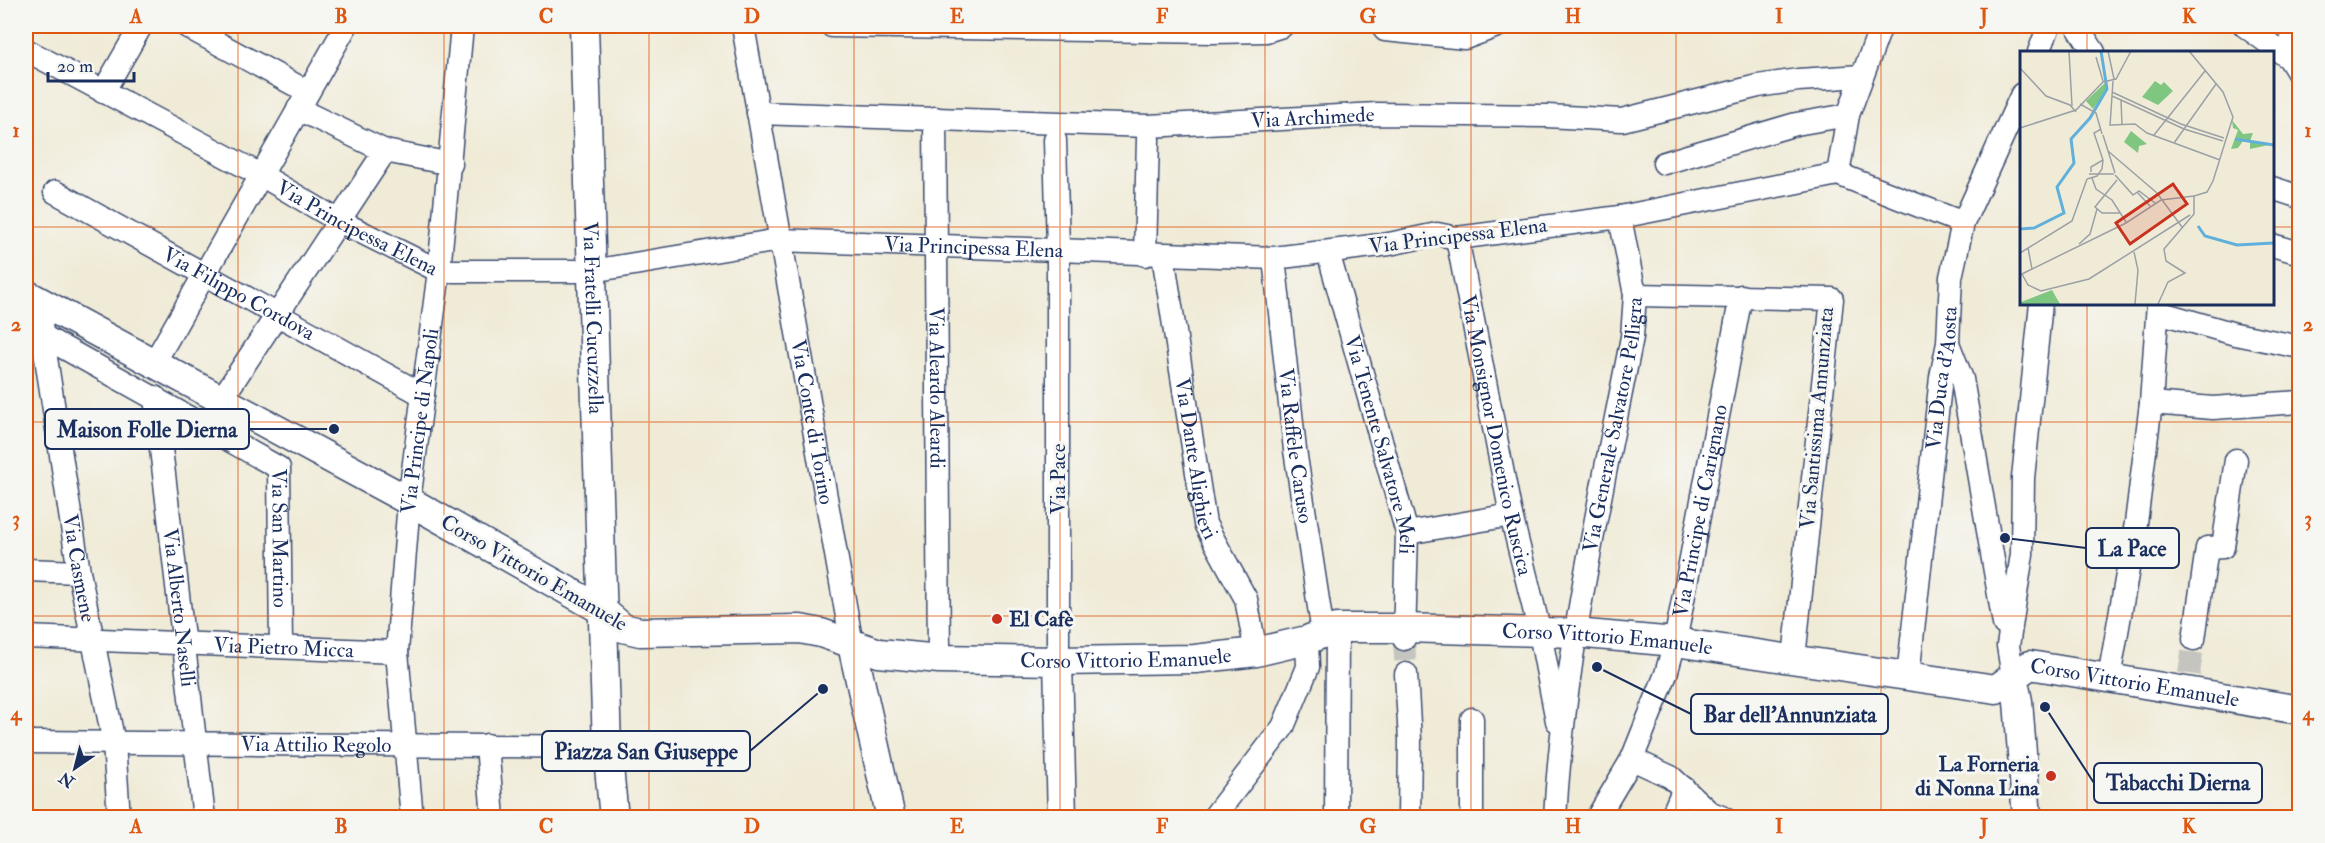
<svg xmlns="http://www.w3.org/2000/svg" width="2325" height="843" font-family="'IM FELL Double Pica',serif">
  <rect width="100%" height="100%" fill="#f6f6f2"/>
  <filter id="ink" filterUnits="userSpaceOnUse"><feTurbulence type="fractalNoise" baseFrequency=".0167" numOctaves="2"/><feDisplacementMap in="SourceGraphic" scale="12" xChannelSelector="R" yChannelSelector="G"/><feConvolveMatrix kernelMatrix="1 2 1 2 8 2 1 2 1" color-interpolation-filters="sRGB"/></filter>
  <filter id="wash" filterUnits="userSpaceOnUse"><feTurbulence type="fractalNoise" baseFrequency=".008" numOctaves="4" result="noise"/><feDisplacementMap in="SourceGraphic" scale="24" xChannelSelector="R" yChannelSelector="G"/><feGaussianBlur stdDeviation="1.35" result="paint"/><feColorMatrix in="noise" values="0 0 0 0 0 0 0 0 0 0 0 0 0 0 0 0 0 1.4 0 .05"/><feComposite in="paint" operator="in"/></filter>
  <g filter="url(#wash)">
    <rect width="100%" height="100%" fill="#f0ebd7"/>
  </g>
  <g filter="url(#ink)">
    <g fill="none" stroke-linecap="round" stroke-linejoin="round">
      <g stroke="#c5c5bf" stroke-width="22" stroke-dasharray="22 11" stroke-linecap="butt">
        <path d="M 1404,639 L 1406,674"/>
        <path d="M 2189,674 L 2194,639"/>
      </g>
      <g stroke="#3b4b70" stroke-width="25">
        <g id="minor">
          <path d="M 186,26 L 308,92"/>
          <path id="s1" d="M 743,26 L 852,645"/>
          <path d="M 832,26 L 1213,32 L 1266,31 L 1282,26"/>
          <path d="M 2077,26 L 2094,52"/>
          <path d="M 2245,26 L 2289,58 L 2300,76"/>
          <path d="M 1385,30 L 1465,38 L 1497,26"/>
          <path id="s2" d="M 26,50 L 261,175 L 339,221 L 439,271 L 592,271 L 779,240 L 1274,258 L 1389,244 L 1437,234 L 1457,238 L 1620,217 L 1838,174 L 1963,223"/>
          <path d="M 2039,52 L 2049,26"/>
          <path d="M 2289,58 L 2294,26"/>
          <path d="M 103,92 L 141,26"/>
          <path d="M 298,109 L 385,151 L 451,164"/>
          <path id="s3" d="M 758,113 L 1148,126 L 1377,114 L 1547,116 L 1622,120 L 1758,86 L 1798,80 L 1862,76"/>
          <path id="s4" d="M 935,118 L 939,659"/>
          <path d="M 1055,140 L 1058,249 L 1058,661"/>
          <path d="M 1664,163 L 1796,124 L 1848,115"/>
          <path d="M 1838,174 L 1848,115 L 1881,26"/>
          <path d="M 2272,188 L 2300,197"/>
          <path id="s5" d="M 55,192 L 423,395"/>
          <path id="s6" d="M 1457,238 L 1511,515 L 1540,633 L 1557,721"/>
          <path d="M 2272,245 L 2300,253"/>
          <path id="s7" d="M 1328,252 L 1407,533 L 1404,639"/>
          <path d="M 1145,255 L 1148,139"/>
          <path id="s8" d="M 1163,255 L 1205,524 L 1246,599 L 1256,652"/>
          <path id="s9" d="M 1274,258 L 1295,450 L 1323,633"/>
          <path d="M 1635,295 L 1832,299 L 1794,658"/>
          <path d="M 2158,312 L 2235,334 L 2300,347"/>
          <path id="s10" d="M 40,319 L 79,572 L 114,743 L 119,818"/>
          <path id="s11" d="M 34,331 L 279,468 L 281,647"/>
          <path d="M 1948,343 L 1962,379 L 2004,624"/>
          <path d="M 154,363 L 346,26"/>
          <path id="s12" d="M 155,397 L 204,818"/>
          <path d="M 221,400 L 385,151"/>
          <path d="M 2151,403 L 2213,408 L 2300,402"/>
          <path d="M 1407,533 L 1511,515"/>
          <path d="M 26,570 L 79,572"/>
          <path id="s13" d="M 26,637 L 397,652"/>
          <path d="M 2194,639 L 2207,548 L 2223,547 L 2236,460"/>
          <path d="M 1406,674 L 1410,740 L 1409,818"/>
          <path id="s14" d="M 1908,676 L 1941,377 L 1948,343 L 1951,277 L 1963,223 L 2022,94"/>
          <path d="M 2013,677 L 2008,646 L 2022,554 L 2023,478 L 2041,303"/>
          <path d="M 2109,678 L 2136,523 L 2151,403 L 2158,303"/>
          <path d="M 1472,719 L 1472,818"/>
          <path id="s15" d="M 26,742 L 607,747"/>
          <path d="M 487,745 L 493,818"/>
          <path d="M 1632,759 L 1671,777 L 1709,812 L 1724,818"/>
          <path id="s16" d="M 412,818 L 397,652 L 409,501 L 439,271 L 462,26"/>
          <path d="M 1213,818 L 1283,727 L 1308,667 L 1307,640"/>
          <path d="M 1336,818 L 1337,628"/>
          <path id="s17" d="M 1555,818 C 1564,656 1601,496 1632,337 L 1635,295 L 1620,217"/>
          <path id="s18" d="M 1597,818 L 1632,759 L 1666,674 L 1675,642 L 1741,296"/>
          <path d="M 1671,818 L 1684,788"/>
        </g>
      </g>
      <g stroke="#3b4b70" stroke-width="31">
        <g id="tertiary">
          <path id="s19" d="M 584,26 L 607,747 L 614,818"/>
          <path id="s20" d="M 26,294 L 409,501 L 602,610 L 623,628 L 640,632 L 800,629 L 821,633 L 879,653 L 939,659 L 1058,661 L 1195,659 L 1256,652 L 1307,640 L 1337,628 L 1404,628 L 1575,633 L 1675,642 L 1996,689 L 2030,665 L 2300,710"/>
          <path d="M 852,645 L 891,818"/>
          <path d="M 1058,661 L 1062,818"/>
          <path d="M 2013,677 L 2018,701 L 2027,818"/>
        </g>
      </g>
      <use href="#minor" stroke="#fff" stroke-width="22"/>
      <use href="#tertiary" stroke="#fff" stroke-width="28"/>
    </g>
  </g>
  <path fill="none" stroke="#de5710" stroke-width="1.5" stroke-opacity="0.55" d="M 238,26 L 238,818M 444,26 L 444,818M 649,26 L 649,818M 854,26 L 854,818M 1060,26 L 1060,818M 1265,26 L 1265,818M 1471,26 L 1471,818M 1676,26 L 1676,818M 1881,26 L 1881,818M 2087,26 L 2087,52M 26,227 L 2022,227M 2272,227 L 2300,227M 2087,303 L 2087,818M 26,422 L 2300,422M 26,616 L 2300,616"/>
  <g fill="#c8321e" stroke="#f6f6f2" stroke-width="2">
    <circle cx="997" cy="619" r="6"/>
    <circle cx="2051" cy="776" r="6"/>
  </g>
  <g text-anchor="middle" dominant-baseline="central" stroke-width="6" stroke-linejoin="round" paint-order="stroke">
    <g font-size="21" fill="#1b2f5e" stroke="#f6f6f2">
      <text stroke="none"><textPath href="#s3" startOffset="555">Via Archimede</textPath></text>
      <text stroke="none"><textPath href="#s2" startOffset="376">Via Principessa Elena</textPath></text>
      <text transform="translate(1458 236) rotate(-7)">Via Principessa Elena</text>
      <text stroke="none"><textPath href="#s2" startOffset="1006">Via Principessa Elena</textPath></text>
      <text stroke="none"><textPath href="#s5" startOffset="210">Via Filippo Cordova</textPath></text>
      <text stroke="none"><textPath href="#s19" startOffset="292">Via Fratelli Cucuzzella</textPath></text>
      <text stroke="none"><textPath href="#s14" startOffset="300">Via Duca d'Aosta</textPath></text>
      <text stroke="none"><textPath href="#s4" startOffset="270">Via Aleardo Aleardi</textPath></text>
      <text transform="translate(1817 418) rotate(-85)">Via Santissima Annunziata</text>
      <text stroke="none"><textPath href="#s16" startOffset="399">Via Principe di Napoli</textPath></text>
      <text stroke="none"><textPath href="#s1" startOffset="402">Via Conte di Torino</textPath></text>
      <text stroke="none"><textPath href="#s17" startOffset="398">Via Generale Salvatore Pelligra</textPath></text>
      <text stroke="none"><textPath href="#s6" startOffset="201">Via Monsignor Domenico Ruscica</textPath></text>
      <text stroke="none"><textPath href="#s7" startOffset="200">Via Tenente Salvatore Meli</textPath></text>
      <text stroke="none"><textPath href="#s9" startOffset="189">Via Raffele Caruso</textPath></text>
      <text stroke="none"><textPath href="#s8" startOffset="206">Via Dante Alighieri</textPath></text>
      <text transform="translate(1058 479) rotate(-90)">Via Pace</text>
      <text stroke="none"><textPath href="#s18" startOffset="327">Via Principe di Carignano</textPath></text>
      <text stroke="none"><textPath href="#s11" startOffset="351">Via San Martino</textPath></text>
      <text stroke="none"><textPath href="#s10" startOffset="252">Via Casmene</textPath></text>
      <text transform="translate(534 573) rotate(30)">Corso Vittorio Emanuele</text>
      <text stroke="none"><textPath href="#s12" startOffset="212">Via Alberto Naselli</textPath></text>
      <text stroke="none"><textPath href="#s20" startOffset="1678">Corso Vittorio Emanuele</textPath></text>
      <text stroke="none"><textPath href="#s13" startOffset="258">Via Pietro Micca</textPath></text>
      <text stroke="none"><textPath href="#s20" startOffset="1192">Corso Vittorio Emanuele</textPath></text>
      <text stroke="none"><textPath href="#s20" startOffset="2218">Corso Vittorio Emanuele</textPath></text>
      <text stroke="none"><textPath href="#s15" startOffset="290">Via Attilio Regolo</textPath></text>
    </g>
    <g font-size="21" font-weight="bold" fill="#1b2f5e" stroke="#f6f6f2" text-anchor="start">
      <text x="1009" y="619">El Cafè</text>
      <text x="2039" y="764" text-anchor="end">La Forneria<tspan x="2039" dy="24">di Nonna Lina</tspan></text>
    </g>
  </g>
  <g transform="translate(2020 51)">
    <rect width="254" height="254" fill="#f0ebd7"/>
    <path d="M 135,30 L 141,34 L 144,31 L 153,40 L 138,54 L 122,46 ZM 86,31 L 86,40 L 73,58 L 66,50 ZM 212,69 L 223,83 L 233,82 L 230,90 L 249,94 L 230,98 L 230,90 L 223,90 L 218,97 L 211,98 L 218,79 L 213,77 ZM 111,80 L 127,93 L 119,95 L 118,102 L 104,91 ZM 32,239 L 40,253 L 0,253 L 1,251 Z" fill="#7fc681"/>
    <path fill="none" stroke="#61b0db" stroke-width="3" d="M 215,88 L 254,94M 178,175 L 185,185 L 217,194 L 254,192M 0,178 L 14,177 L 44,162 L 37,136 L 54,112 L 51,88 L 70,67 L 87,38 L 81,0"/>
    <path fill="none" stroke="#9ba0a7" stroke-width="1.5" d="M 49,0 L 52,55M 88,0 L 94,28M 76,6 L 83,30M 0,17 L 26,45 L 50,54 L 56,61M 92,41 L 161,73 L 204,87M 92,45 L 101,49 L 102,74M 101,49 L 164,78 L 203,90M 60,53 L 76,62 L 82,83M 91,74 L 115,73 L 127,82 L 200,109M 90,75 L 93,30M 0,77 L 56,59 L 83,31 L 96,28 L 111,0M 83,84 L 95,122M 134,84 L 185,20M 154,92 L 196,33M 88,100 L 137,142 L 162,176M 71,121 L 71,116 L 83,109M 69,123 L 94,123M 95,124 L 113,144 L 119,140 L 135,152M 72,127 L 76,138 L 92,149 L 106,171M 67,128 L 77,125 L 82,118 L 83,109 L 74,82 L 81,78M 97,129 L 75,156 L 82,162 L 100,162M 117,141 L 130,155M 59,193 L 70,183 L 77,158M 114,201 L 118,219 L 115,253M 0,202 L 52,170 L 67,128M 12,218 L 106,172 L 141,149 L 174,145M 2,223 L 8,234 L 21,240 L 69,228 L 170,164M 0,224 L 12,218 L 8,197M 138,253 L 148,231 L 165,222 L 146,210 L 144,198 L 174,163 L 174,145 L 187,141 L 193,130 L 213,66 L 203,41 L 169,0"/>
    <path fill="#c8321e" fill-opacity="0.15" stroke="#c8321e" stroke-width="3" d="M 153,133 L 167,153 L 110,193 L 96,172 Z"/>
    <rect width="254" height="254" fill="none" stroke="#1b2f5e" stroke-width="3"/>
  </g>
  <path fill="none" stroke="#1b2f5e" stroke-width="2" d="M334 429L249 429M2005 538L2086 548M1597 667L1691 714M823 689L750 751M2045 707L2094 783"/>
  <g fill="#1b2f5e" stroke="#f6f6f2" stroke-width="2">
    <circle cx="334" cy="429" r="6"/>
    <circle cx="2005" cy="538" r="6"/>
    <circle cx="1597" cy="667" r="6"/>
    <circle cx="823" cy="689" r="6"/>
    <circle cx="2045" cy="707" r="6"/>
  </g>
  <g fill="#f6f6f2" stroke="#1b2f5e" stroke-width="2">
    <rect x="45" y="409" width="204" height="40" rx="6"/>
    <rect x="2086" y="528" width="93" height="40" rx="6"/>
    <rect x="1691" y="694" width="197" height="40" rx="6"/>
    <rect x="542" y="731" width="208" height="40" rx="6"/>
    <rect x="2094" y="763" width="168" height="40" rx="6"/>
  </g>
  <g font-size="22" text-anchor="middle" font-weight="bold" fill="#1b2f5e">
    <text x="147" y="437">Maison Folle Dierna</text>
    <text x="2132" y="556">La Pace</text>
    <text x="1790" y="722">Bar dell'Annunziata</text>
    <text x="646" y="759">Piazza San Giuseppe</text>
    <text x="2178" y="790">Tabacchi Dierna</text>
  </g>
  <rect width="2325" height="843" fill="none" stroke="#f6f6f2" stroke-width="66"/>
  <g transform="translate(75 768) rotate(215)" stroke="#f6f6f2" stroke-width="4.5" paint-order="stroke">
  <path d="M0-4.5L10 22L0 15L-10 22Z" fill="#1b2f5e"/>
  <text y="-9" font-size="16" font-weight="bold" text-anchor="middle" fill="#1b2f5e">N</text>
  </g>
  <path d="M48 72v9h86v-9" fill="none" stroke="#1b2f5e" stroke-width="3"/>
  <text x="57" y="72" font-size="18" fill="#1b2f5e" stroke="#f6f6f2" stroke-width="4.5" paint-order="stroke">20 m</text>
  <rect x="33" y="33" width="2259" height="777" fill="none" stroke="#de5710" stroke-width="2"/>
  <g font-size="20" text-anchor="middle" font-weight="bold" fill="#de5710">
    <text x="136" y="23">A</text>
    <text x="341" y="23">B</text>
    <text x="546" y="23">C</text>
    <text x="752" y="23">D</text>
    <text x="957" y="23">E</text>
    <text x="1162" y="23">F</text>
    <text x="1368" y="23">G</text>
    <text x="1573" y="23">H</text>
    <text x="1779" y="23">I</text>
    <text x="1984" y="23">J</text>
    <text x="2189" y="23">K</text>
    <text x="16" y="137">1</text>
    <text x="2308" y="137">1</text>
    <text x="16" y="331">2</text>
    <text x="2308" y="331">2</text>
    <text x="16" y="525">3</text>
    <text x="2308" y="525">3</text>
    <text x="16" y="720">4</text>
    <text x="2308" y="720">4</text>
    <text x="136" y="833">A</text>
    <text x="341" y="833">B</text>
    <text x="546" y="833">C</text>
    <text x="752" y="833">D</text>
    <text x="957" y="833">E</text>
    <text x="1162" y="833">F</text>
    <text x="1368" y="833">G</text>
    <text x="1573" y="833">H</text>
    <text x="1779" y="833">I</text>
    <text x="1984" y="833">J</text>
    <text x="2189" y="833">K</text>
  </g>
</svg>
